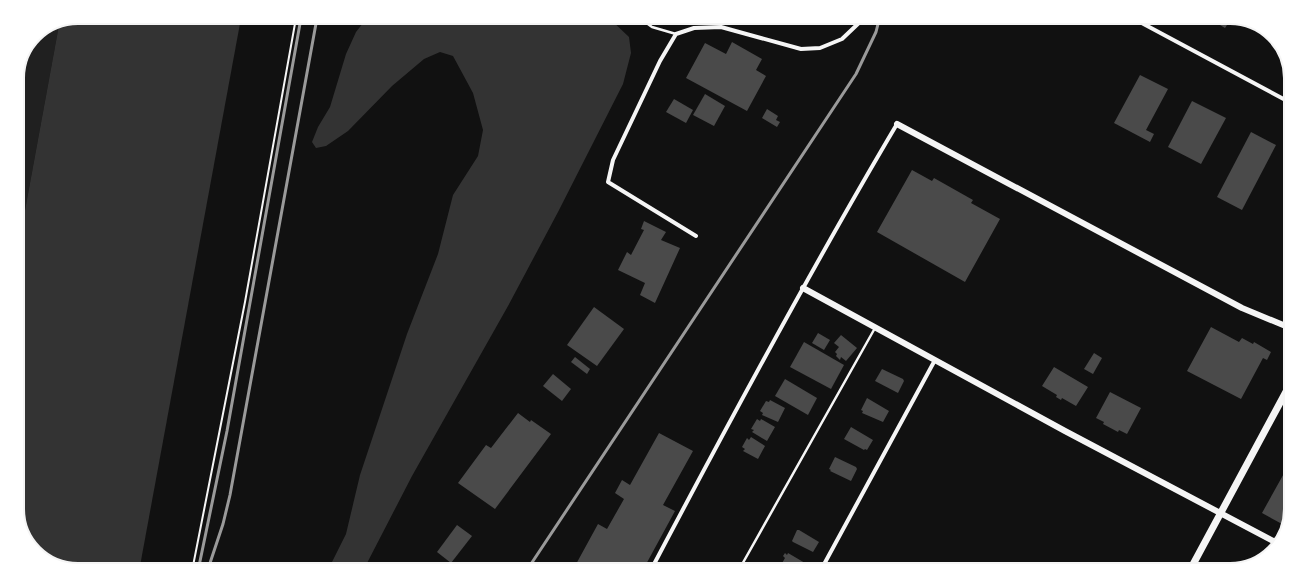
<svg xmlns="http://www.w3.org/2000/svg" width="1308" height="587" font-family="'PT Sans',sans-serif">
  <rect width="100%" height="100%" fill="#111"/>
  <path fill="#202020" d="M 59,25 L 17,254 L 17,74 L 35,35 Z"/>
  <g fill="#333">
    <path d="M 78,17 L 241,18 L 140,566 L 54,565 L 27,543 L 17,513 L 17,254 L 59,25 Z"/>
    <path d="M 367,18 L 610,19 L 629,37 L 631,53 L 623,84 L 558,212 L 508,306 L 412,476 L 365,567 L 330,566 L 346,534 L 360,475 L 407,334 L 438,254 L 453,195 L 478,156 L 483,130 L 473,93 L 453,56 L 440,52 L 424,59 L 392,86 L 348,131 L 326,146 L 316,148 L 312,142 L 318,127 L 330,107 L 346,54 L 356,32 Z"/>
  </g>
  <g fill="#4a4a4a">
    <path d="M 1215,22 L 1229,22 L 1225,28 Z"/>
    <path d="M 732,42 L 762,59 L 756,70 L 766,76 L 747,111 L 686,78 L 705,43 L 726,54 Z"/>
    <path d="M 1140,75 L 1168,89 L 1146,130 L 1154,134 L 1150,142 L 1114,123 Z"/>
    <path d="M 705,94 L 725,106 L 714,126 L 693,115 Z"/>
    <path d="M 674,99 L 693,110 L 686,123 L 666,112 Z"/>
    <path d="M 1192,101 L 1226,118 L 1201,164 L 1168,147 Z"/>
    <path d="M 767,109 L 778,116 L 776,120 L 780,122 L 777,127 L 762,118 Z"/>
    <path d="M 1251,132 L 1276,145 L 1242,210 L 1217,197 Z"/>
    <path d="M 912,170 L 932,181 L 934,178 L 973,200 L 971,203 L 1000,219 L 965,282 L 877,232 Z"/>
    <path d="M 644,221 L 666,232 L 661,240 L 680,248 L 655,303 L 640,295 L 645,283 L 618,270 L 627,252 L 631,255 L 644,230 L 641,229 Z"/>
    <path d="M 594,307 L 624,329 L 597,366 L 567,345 Z"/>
    <path d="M 1211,327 L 1239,342 L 1242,338 L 1253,344 L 1254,342 L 1271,352 L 1267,360 L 1263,358 L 1241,399 L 1187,371 Z"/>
    <path d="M 818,333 L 830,340 L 824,350 L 812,343 Z"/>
    <path d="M 841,335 L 857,348 L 846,361 L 841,357 L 840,360 L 836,356 L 837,354 L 835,352 L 839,347 L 834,343 Z"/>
    <path d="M 804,342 L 844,365 L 831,389 L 790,367 Z"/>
    <path d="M 1094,353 L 1102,358 L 1093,374 L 1084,369 Z"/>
    <path d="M 575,357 L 590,369 L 587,374 L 571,362 Z"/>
    <path d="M 1054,367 L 1088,387 L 1076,406 L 1062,398 L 1061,400 L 1056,397 L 1057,395 L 1042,386 Z"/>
    <path d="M 882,369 L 903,379 L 904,381 L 898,393 L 875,381 Z"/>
    <path d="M 553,374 L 571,389 L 562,401 L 543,386 Z"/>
    <path d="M 785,379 L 817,398 L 808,415 L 775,396 Z"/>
    <path d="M 1110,392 L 1141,408 L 1127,434 L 1119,430 L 1118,432 L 1103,424 L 1104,422 L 1096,418 Z"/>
    <path d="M 867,398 L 889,411 L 883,422 L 862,413 L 863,411 L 861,410 Z"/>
    <path d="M 770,400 L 785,408 L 778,422 L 762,415 L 763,413 L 760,411 L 766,401 L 769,402 Z"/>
    <path d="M 518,413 L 530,422 L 531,420 L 551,434 L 495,509 L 458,483 L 486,445 L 491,448 Z"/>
    <path d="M 757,419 L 760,421 L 761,419 L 775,427 L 767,441 L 752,432 L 754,430 L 751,429 Z"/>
    <path d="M 851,427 L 873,440 L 867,450 L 865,449 L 864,450 L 844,439 Z"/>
    <path d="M 659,433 L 693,451 L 663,505 L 675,511 L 644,568 L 577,567 L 575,566 L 598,524 L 607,529 L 624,499 L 615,493 L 622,480 L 630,485 Z"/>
    <path d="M 751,437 L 765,446 L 758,459 L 743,451 L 745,449 L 742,447 L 747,438 L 749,440 Z"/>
    <path d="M 835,457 L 856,467 L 857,469 L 851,481 L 830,471 L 831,470 L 829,469 Z"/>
    <path d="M 1287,468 L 1286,529 L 1280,526 L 1282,524 L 1262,513 Z"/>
    <path d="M 457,525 L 472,536 L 451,563 L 437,552 Z"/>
    <path d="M 797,530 L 799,530 L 819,542 L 813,552 L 793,542 L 792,541 Z"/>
    <path d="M 785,553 L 787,555 L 788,553 L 805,563 L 807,564 L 805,568 L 786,568 L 781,565 L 785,558 L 783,556 Z"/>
  </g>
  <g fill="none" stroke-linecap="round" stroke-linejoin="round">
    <path stroke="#f5f5f5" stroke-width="2" d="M 193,566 L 245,302 L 296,18"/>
    <g stroke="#f5f5f5" stroke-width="2.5">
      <path d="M 641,19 L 652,27 L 676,34"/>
      <path d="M 740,568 L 875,328"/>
    </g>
    <g stroke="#f5f5f5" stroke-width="4">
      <path d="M 1138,21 L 1291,103"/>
      <path d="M 696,236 L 608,182 L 613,160 L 660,61 L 676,34 L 694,28 L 721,27 L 801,49 L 820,48 L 842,39 L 862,20"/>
      <path d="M 652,568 C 731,418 811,269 897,124"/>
      <path d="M 822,568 L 935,360"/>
    </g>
    <g stroke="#f5f5f5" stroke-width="6">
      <path d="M 897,124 L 1242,308 L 1288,327"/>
      <path d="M 803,288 L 1065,431 L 1277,543"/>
    </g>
    <path stroke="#f5f5f5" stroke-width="7" d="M 1190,570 L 1288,388"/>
    <g stroke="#9a9a9a" stroke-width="3">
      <path d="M 199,566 L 227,431 L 301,18"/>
      <path d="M 209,566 L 223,524 L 230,495 L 317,18"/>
      <path d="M 529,567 L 856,74 L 876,32 L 879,20"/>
    </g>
  </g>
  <path d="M0 0H1308V587H0ZM78 24H1230A54 54 0 0 1 1284 78V509A54 54 0 0 1 1230 563H78A54 54 0 0 1 24 509V78A54 54 0 0 1 78 24Z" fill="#fff" fill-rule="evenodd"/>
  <path fill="none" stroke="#f5f5f5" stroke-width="2" d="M78 24H1230A54 54 0 0 1 1284 78V509A54 54 0 0 1 1230 563H78A54 54 0 0 1 24 509V78A54 54 0 0 1 78 24Z"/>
</svg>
